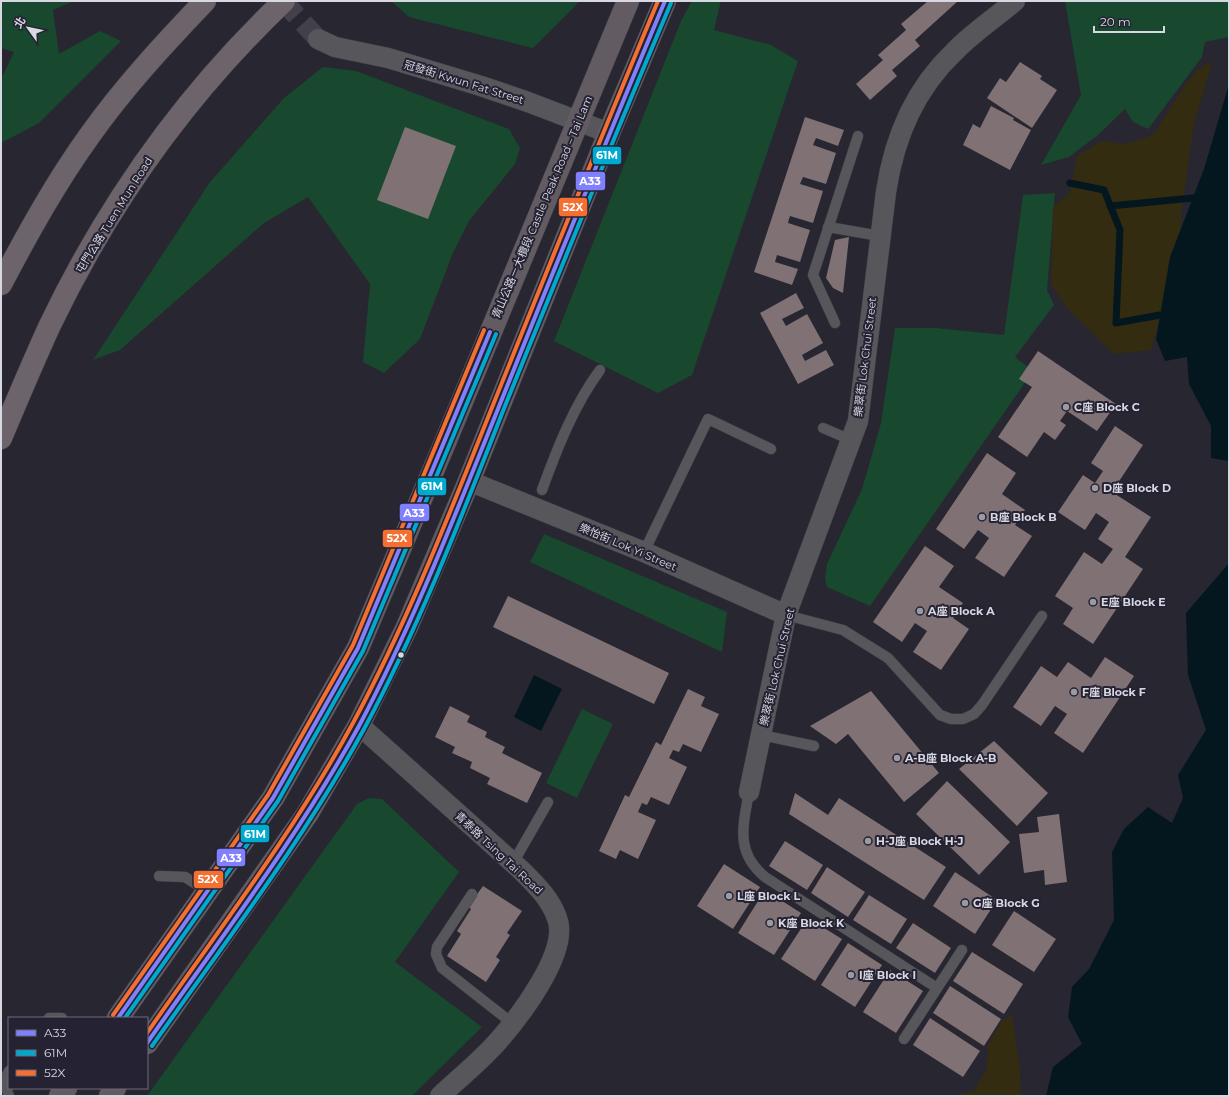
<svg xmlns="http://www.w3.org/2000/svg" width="1230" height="1097" font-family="Montserrat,'Noto Sans TC',sans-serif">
  <rect width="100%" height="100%" fill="#282630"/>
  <g fill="#18482d">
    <path d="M 1,1 L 74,1 L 53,10 L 59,54 L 100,31 L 121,41 L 39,123 L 1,143 L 1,79 L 14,52 L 1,48 Z"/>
    <path d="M 391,1 L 580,1 L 533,48 L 409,17 Z"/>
    <path d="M 692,1 L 721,1 L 714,30 L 771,45 L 798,61 L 692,375 L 658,393 L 554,341 L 681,21 Z"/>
    <path d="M 1065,1 L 1229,1 L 1229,37 L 1205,42 L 1202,57 L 1148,129 L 1133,122 L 1125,109 L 1098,135 L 1069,157 L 1041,165 L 1081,95 Z"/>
    <path d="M 323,67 L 356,71 L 509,129 L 520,148 L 515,164 L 469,221 L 453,253 L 420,339 L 384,373 L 363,362 L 370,284 L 308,197 L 264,223 L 120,350 L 93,360 L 210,182 L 284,98 Z"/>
    <path d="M 1055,193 L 1047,290 L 1054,305 L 1015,357 L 1033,371 L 870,606 L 827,587 L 825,579 L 827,564 L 862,489 L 881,423 L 895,328 L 936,328 L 1004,335 L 1023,195 Z"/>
    <path d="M 544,534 L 727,612 L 722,652 L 530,562 Z"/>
    <path d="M 582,709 L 613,724 L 577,798 L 546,783 Z"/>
    <path d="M 369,798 L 382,799 L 459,872 L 395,962 L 482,1027 L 412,1096 L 147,1096 L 357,804 Z"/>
  </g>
  <g fill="#332c11">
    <path d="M 1212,62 L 1194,124 L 1182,209 L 1178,255 L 1151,350 L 1114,354 L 1067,308 L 1051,284 L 1053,207 L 1070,193 L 1077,156 L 1102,141 L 1125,144 L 1153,135 L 1188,81 L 1198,69 Z"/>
    <path d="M 1012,1015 L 1020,1070 L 1021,1096 L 956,1096 L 975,1090 L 987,1068 L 988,1045 L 1002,1021 Z"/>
  </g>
  <g fill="#04171e">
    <path d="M 1229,84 L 1229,461 L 1211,458 L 1211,426 L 1189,384 L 1187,357 L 1165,361 L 1156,339 L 1170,257 L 1204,169 Z"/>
    <path d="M 1229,563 L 1229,1096 L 1046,1096 L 1053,1067 L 1082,1044 L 1068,1017 L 1072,987 L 1089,969 L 1114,920 L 1112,852 L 1124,829 L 1148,807 L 1172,823 L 1183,798 L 1178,775 L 1206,730 L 1188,675 L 1186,613 Z"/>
    <path d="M 534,675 L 562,689 L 541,731 L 514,717 Z"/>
  </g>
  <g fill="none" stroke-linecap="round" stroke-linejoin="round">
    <g stroke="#04171e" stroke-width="7">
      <path d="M 1070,183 L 1104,190 L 1120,230 L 1116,323 L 1160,315"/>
      <path d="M 1110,206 L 1193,198"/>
    </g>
  </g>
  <g fill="#7f7174">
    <path d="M 928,1 L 958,1 L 915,40 L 920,46 L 892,70 L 897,76 L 870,100 L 856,84 L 883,60 L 878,55 L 906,30 L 901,24 Z"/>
    <path d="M 1020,62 L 1042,76 L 1040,79 L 1057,90 L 1032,128 L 987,98 L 1000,78 L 1006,82 Z"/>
    <path d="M 991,106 L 1014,118 L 1013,120 L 1031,130 L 1010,170 L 963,145 L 973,124 L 980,128 Z"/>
    <path d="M 805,117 L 844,130 L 838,146 L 816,138 L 813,145 L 836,153 L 826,184 L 803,177 L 800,184 L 823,191 L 813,223 L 790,216 L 789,219 L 788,223 L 810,230 L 800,262 L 777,255 L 775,262 L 798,269 L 792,285 L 754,272 Z"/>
    <path d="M 405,127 L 456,146 L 428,219 L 377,200 Z"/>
    <path d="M 849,237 L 843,293 L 833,288 L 826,278 L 835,240 Z"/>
    <path d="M 796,293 L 804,308 L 782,319 L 786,326 L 807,314 L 823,343 L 802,355 L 805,361 L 826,350 L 834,365 L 798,384 L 760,313 Z"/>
    <path d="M 1038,351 L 1116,404 L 1097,431 L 1067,411 L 1060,421 L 1066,425 L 1055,440 L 1044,432 L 1027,457 L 998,437 L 1032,387 L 1019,379 Z"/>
    <path d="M 1115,426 L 1143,445 L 1112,492 L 1151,517 L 1125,557 L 1143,569 L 1093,644 L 1063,624 L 1073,608 L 1055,596 L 1084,552 L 1102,564 L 1113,549 L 1098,539 L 1109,522 L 1096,513 L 1085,530 L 1058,512 L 1083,475 L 1095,483 L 1103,471 L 1091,463 Z"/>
    <path d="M 987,453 L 1016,473 L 1002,494 L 1025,510 L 1015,525 L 1032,536 L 1004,577 L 975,558 L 989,538 L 978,530 L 964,549 L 936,529 Z"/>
    <path d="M 925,546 L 954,566 L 939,587 L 963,603 L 953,618 L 969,629 L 941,670 L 913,652 L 927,631 L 915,623 L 902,642 L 873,622 Z"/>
    <path d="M 508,596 L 669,673 L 654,704 L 493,627 Z"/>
    <path d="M 1105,657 L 1134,676 L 1083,753 L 1054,733 L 1067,714 L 1055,706 L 1041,726 L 1013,707 L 1041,666 L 1057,677 L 1068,662 L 1091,678 Z"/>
    <path d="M 688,689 L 705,697 L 701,706 L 719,714 L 701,752 L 683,744 L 679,752 L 673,750 L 669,758 L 687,767 L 669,805 L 651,797 L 647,805 L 642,803 L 638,812 L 656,820 L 638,859 L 620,850 L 616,859 L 599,851 L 625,795 L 629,797 L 656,742 L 661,745 Z"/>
    <path d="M 871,691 L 939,773 L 904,802 L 848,734 L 836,744 L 810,726 Z"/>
    <path d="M 450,706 L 470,716 L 467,722 L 487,732 L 485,737 L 505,747 L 502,753 L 542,773 L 527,803 L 487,784 L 490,778 L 470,768 L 472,762 L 452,753 L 455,747 L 435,737 Z"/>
    <path d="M 994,741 L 1048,793 L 1017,826 L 959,769 Z"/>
    <path d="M 947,781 L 1010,842 L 979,875 L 916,814 Z"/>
    <path d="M 795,793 L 828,815 L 839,798 L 946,867 L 924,900 L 789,814 Z"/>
    <path d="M 1059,814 L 1067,882 L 1045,885 L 1044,870 L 1024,873 L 1019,834 L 1039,832 L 1037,817 Z"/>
    <path d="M 785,841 L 823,865 L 807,890 L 769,866 Z"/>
    <path d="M 724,864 L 760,887 L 733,929 L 697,906 Z"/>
    <path d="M 827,867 L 865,892 L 848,917 L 811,893 Z"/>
    <path d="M 955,872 L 997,900 L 975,934 L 933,906 Z"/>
    <path d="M 483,886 L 522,911 L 507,933 L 510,935 L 496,957 L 500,960 L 486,982 L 447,956 L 461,934 L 457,931 L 471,909 L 468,907 Z"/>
    <path d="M 765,890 L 801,913 L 774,955 L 738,933 Z"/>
    <path d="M 869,895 L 907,919 L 891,944 L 853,920 Z"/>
    <path d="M 1014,911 L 1056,939 L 1034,972 L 992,945 Z"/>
    <path d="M 808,918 L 842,939 L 815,981 L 781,959 Z"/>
    <path d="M 913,923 L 951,948 L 935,973 L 896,948 Z"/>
    <path d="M 848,943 L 882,965 L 855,1007 L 821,985 Z"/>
    <path d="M 972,952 L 1023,984 L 1004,1014 L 953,981 Z"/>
    <path d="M 890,970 L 923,991 L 896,1033 L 863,1012 Z"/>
    <path d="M 950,986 L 1001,1019 L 984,1046 L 933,1013 Z"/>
    <path d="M 930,1018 L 980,1051 L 963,1077 L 913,1045 Z"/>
  </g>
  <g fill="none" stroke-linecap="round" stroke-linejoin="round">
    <path stroke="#42414b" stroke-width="20" stroke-dasharray="20 10" stroke-linecap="butt" d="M 283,1 L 318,39"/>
    <g stroke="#45444c" stroke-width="11">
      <g id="lane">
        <path d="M 828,227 L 880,236"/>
        <path d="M 835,323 L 813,275 L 858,136"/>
        <path d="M 823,428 L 851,440"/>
        <path d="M 542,490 C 557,449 574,405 600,370"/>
        <path d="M 644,552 L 708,419 L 771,449"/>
        <path d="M 786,615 L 843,630 L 888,658 L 940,715 L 951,719 L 963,719 L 974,714 L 982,705 L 1042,616"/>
        <path d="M 761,735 L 814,746"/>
        <path d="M 749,792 C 743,826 735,852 765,877 L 937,988"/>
        <path d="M 513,863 L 548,802"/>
        <path d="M 159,876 L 185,877 L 207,891"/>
        <path d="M 472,894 L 437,947 L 436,954 L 442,968 L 512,1023"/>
        <path d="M 49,1018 L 62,1018"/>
        <path d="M 904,1039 L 962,950"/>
        <path d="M 9,1071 L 4,1081 L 9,1096"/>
      </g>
    </g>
    <g stroke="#45444c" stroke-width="21">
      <g id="street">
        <path d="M 318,39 L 335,47 L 388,58 L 481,86 L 528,102 L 609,133"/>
        <path d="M 469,481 L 644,552 L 786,615"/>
        <path d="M 359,725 L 521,870 C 535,884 550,898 557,918 C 570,951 520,1016 499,1040 C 482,1060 459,1078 440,1096"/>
        <path d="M 749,792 L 786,615 L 858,421 L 886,192 C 894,138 914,90 954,52 C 972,33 995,18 1015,1"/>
      </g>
    </g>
    <g stroke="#45444c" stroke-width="23">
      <g id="primary">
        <path d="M 118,1018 L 273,798 L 358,648 L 444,445 L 628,1"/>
        <path d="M 147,1043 L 308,813 L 359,725 L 407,627 L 469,481 L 609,133 L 665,1"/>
        <path d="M 60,1096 L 66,1088"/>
        <path d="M 110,1096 L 115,1088"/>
      </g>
    </g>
    <g stroke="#45444c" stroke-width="23">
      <g id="highway">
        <path d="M 1,284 C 28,233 56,182 90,135 C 124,87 164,44 205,1"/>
        <path d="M 1,438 C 17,400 33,362 50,325 C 108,204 187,93 284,1"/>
      </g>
    </g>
    <use href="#lane" stroke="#56565b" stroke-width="10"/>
    <use href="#street" stroke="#56565b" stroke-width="20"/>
    <use href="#primary" stroke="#625c62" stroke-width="22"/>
    <use href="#highway" stroke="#6d636a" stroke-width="22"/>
    <g stroke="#252333" stroke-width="7">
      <g id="bus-1">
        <path d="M 118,1018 L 273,798 L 358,648 L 490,332"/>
        <path d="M 147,1043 C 220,939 298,837 359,726 C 413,624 455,515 498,409 C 553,272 608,136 665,1"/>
      </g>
    </g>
    <g stroke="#252333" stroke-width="7">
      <g id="bus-2">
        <path d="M 125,1018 L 278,801 L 363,651 L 496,334"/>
        <path d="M 152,1046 C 225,942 303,841 364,729 C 419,627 461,518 503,411 C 558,275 613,139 671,3"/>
      </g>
    </g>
    <g stroke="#252333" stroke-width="7">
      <g id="bus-3">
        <path d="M 113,1015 L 268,795 L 353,645 L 484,330"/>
        <path d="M 147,1033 C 218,931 294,832 353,723 C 407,623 449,515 491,410 C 546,273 601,137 658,1"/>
      </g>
    </g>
    <use href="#bus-1" stroke="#8080ff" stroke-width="4"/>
    <use href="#bus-2" stroke="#00a9ce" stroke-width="4"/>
    <use href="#bus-3" stroke="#f46f30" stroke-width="4"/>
  </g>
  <g fill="#9a9aa4" stroke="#252333" stroke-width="1.5">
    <circle cx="1066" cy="407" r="4"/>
    <circle cx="1095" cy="488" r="4"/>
    <circle cx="982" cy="517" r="4"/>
    <circle cx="1093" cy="602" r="4"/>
    <circle cx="920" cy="611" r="4"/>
    <circle cx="1074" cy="692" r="4"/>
    <circle cx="897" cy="758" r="4"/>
    <circle cx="868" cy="841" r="4"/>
    <circle cx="729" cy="896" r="4"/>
    <circle cx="965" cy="903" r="4"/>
    <circle cx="770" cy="923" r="4"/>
    <circle cx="851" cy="975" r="4"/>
  </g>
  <circle fill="#d8d8e2" stroke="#252333" stroke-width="1.5" cx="401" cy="655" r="3.5"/>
  <g text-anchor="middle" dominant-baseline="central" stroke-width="4" stroke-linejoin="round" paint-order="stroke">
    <g font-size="11" fill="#d8d8e2" stroke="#252333">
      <text transform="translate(464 82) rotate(17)">冠發街 Kwun Fat Street</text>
      <text transform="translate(542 207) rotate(-67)">青山公路－大欖段 Castle Peak Road – Tai Lam</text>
      <text transform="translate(114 215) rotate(-58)">屯門公路 Tuen Mun Road</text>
      <text transform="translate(865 357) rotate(-83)">樂翠街 Lok Chui Street</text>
      <text transform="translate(628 547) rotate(23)">樂怡街 Lok Yi Street</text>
      <text transform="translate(777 667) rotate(-77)">樂翠街 Lok Chui Street</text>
      <text transform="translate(499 853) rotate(43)">青泰路 Tsing Tai Road</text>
    </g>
    <g font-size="11" font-weight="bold" fill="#d8d8e2" stroke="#252333" text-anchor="start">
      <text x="1074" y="407">C座 Block C</text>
      <text x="1103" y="488">D座 Block D</text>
      <text x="990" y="517">B座 Block B</text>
      <text x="1101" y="602">E座 Block E</text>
      <text x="928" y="611">A座 Block A</text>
      <text x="1082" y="692">F座 Block F</text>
      <text x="905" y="758">A-B座 Block A-B</text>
      <text x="876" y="841">H-J座 Block H-J</text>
      <text x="737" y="896">L座 Block L</text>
      <text x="973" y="903">G座 Block G</text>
      <text x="778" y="923">K座 Block K</text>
      <text x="859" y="975">I座 Block I</text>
    </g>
  </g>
  <g stroke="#252333" stroke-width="1.5">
    <rect x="592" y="146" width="30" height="19" rx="4" fill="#00a9ce"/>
    <rect x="575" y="171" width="31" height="20" rx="4" fill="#8080ff"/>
    <rect x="558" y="197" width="30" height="20" rx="4" fill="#f46f30"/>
    <rect x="417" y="477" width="30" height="19" rx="4" fill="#00a9ce"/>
    <rect x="399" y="503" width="31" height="19" rx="4" fill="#8080ff"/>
    <rect x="382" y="529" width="31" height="19" rx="4" fill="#f46f30"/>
    <rect x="240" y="824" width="30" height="19" rx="4" fill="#00a9ce"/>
    <rect x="216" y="848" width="30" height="19" rx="4" fill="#8080ff"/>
    <rect x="193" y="870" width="31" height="19" rx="4" fill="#f46f30"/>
  </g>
  <g font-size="11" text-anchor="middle" font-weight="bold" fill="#fff">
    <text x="607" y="159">61M</text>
    <text x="590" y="185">A33</text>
    <text x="573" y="211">52X</text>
    <text x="432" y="490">61M</text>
    <text x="414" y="517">A33</text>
    <text x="397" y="542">52X</text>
    <text x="255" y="838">61M</text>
    <text x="231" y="862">A33</text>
    <text x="208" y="883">52X</text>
  </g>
  <rect width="1230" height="1097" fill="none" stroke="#d8d8e2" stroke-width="4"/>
  <rect x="8" y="1017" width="140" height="72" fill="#252333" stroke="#6d6b79"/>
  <rect x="16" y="1030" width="20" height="6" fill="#8080ff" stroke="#6d6b79"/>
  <text x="44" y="1037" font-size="12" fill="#d8d8e2">A33</text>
  <rect x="16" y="1050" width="20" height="6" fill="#00a9ce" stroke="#6d6b79"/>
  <text x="44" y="1057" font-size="12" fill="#d8d8e2">61M</text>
  <rect x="16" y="1070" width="20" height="6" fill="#f46f30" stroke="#6d6b79"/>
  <text x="44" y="1077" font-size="12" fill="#d8d8e2">52X</text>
  <g transform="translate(28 28) rotate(303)" stroke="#252333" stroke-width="3" paint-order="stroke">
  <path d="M0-3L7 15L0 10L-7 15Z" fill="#d8d8e2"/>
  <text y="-6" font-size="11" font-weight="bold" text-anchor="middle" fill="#d8d8e2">北</text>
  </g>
  <path d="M1094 26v6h70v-6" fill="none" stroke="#d8d8e2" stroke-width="2"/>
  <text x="1100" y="26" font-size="12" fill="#d8d8e2" stroke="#252333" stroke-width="3" paint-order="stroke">20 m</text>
</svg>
